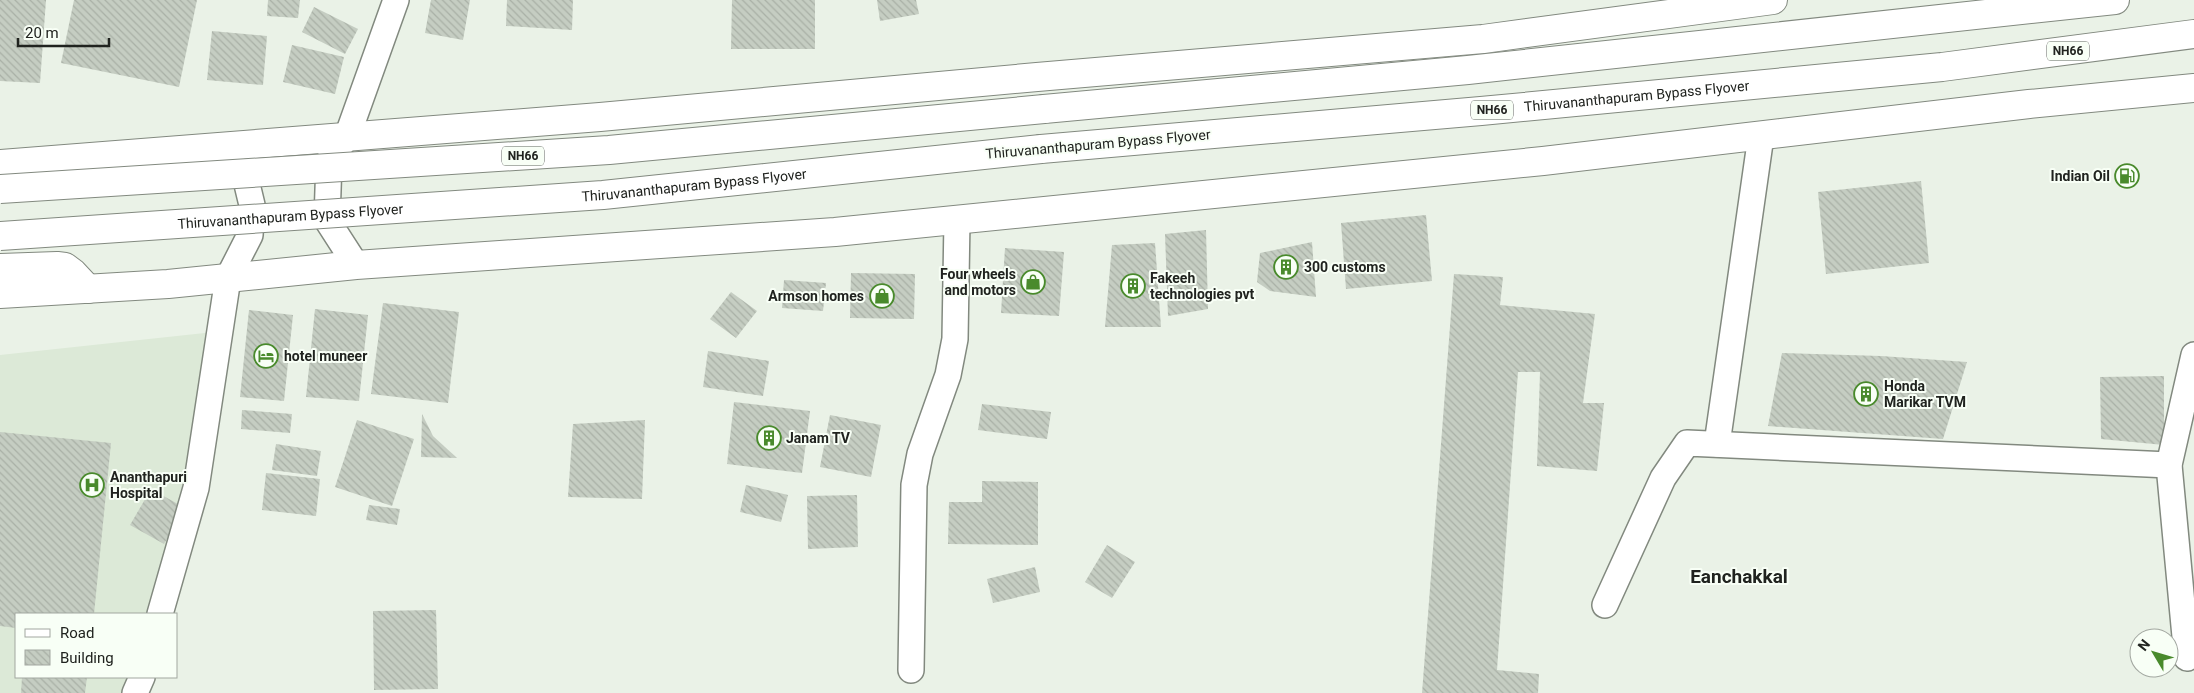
<svg xmlns="http://www.w3.org/2000/svg" width="2194" height="693" font-family="Roboto,sans-serif">
  <defs>
    <pattern id="building-back-hatch" width="6" height="6" patternUnits="userSpaceOnUse" patternTransform="scale(1.25)"><rect width="6" height="6" fill="#c5cdc2"/><path d="M-1 5l2 2M0 0l6 6M5-1l2 2" fill="none" stroke="#a9b0a6"/></pattern>
  </defs>
  <rect width="100%" height="100%" fill="#eaf2e7"/>
  <path fill="#dce9d7" d="M 214,332 L 158,614 L 16,614 L 16,677 L 144,677 L 137,693 L 0,693 L 0,355 Z"/>
  <g fill="url(#building-back-hatch)">
    <path d="M 0,0 L 46,0 L 40,83 L 0,81 Z"/>
    <path d="M 74,0 L 197,0 L 179,87 L 61,63 Z"/>
    <path d="M 268,0 L 300,0 L 298,18 L 267,16 Z"/>
    <path d="M 431,0 L 470,0 L 463,40 L 425,33 Z"/>
    <path d="M 507,0 L 573,0 L 572,30 L 506,26 Z"/>
    <path d="M 732,0 L 815,0 L 815,49 L 731,49 Z"/>
    <path d="M 877,0 L 916,0 L 919,14 L 880,21 Z"/>
    <path d="M 314,7 L 358,29 L 345,54 L 302,32 Z"/>
    <path d="M 212,31 L 267,36 L 263,85 L 207,80 Z"/>
    <path d="M 292,45 L 344,57 L 335,94 L 283,82 Z"/>
    <path d="M 1921,181 L 1929,263 L 1826,274 L 1818,192 Z"/>
    <path d="M 1426,215 L 1432,281 L 1346,289 L 1341,223 Z"/>
    <path d="M 1206,230 L 1208,309 L 1168,316 L 1165,234 Z"/>
    <path d="M 1312,242 L 1316,297 L 1270,291 L 1257,282 L 1260,253 Z"/>
    <path d="M 1155,243 L 1161,327 L 1105,327 L 1112,245 Z"/>
    <path d="M 1005,248 L 1064,252 L 1059,316 L 1001,313 Z"/>
    <path d="M 851,273 L 915,274 L 914,319 L 850,318 Z"/>
    <path d="M 1454,274 L 1503,277 L 1500,305 L 1595,314 L 1583,403 L 1604,403 L 1597,471 L 1537,466 L 1540,372 L 1518,372 L 1497,670 L 1539,674 L 1538,693 L 1422,693 Z"/>
    <path d="M 784,280 L 826,283 L 823,311 L 782,308 Z"/>
    <path d="M 731,292 L 757,311 L 736,338 L 710,319 Z"/>
    <path d="M 383,303 L 459,312 L 448,403 L 371,394 Z"/>
    <path d="M 315,309 L 368,315 L 359,401 L 306,397 Z"/>
    <path d="M 249,310 L 293,315 L 284,401 L 240,397 Z"/>
    <path d="M 708,351 L 769,361 L 763,396 L 703,387 Z"/>
    <path d="M 1782,353 L 1881,356 L 1967,362 L 1943,439 L 1768,426 Z"/>
    <path d="M 2164,376 L 2164,445 L 2101,439 L 2100,377 Z"/>
    <path d="M 734,402 L 810,411 L 802,473 L 727,464 Z"/>
    <path d="M 982,404 L 1051,412 L 1047,439 L 978,430 Z"/>
    <path d="M 242,410 L 292,414 L 290,433 L 241,429 Z"/>
    <path d="M 422,414 L 433,436 L 457,458 L 421,457 Z"/>
    <path d="M 830,415 L 881,425 L 871,477 L 820,467 Z"/>
    <path d="M 357,420 L 414,439 L 392,506 L 335,487 Z"/>
    <path d="M 645,420 L 642,499 L 568,497 L 573,424 Z"/>
    <path d="M 0,432 L 111,443 L 94,614 L 16,614 L 16,628 L 0,626 Z"/>
    <path d="M 276,444 L 321,451 L 317,476 L 272,470 Z"/>
    <path d="M 266,473 L 320,479 L 316,516 L 262,510 Z"/>
    <path d="M 982,481 L 1038,482 L 1038,545 L 948,544 L 949,502 L 982,502 Z"/>
    <path d="M 746,485 L 788,495 L 781,522 L 740,512 Z"/>
    <path d="M 151,489 L 185,508 L 164,544 L 130,525 Z"/>
    <path d="M 857,495 L 858,547 L 808,549 L 807,496 Z"/>
    <path d="M 369,505 L 400,509 L 397,525 L 366,520 Z"/>
    <path d="M 1107,545 L 1135,562 L 1112,598 L 1085,582 Z"/>
    <path d="M 1035,567 L 1040,592 L 993,603 L 987,579 Z"/>
    <path d="M 436,610 L 438,689 L 374,690 L 373,611 Z"/>
    <path d="M 22,677 L 87,677 L 85,693 L 21,693 Z"/>
  </g>
  <g fill="none" stroke-linecap="round" stroke-linejoin="round">
    <g stroke="#82897f" stroke-width="28">
      <g id="minor">
        <path d="M 356,265 L 327,220 L 329,160 L 347,137 L 396,0"/>
        <path d="M 1717,444 L 1761,136"/>
        <path d="M 1605,605 L 1663,478 L 1687,443 L 2169,465"/>
        <path d="M 160,614 L 196,488 L 228,278 L 250,235 L 252,205 L 246,180 L 225,163"/>
        <path d="M 2187,658 L 2169,465 L 2194,355"/>
        <path d="M 911,670 L 914,485 L 920,454 L 948,375 L 955,339 L 957,220"/>
        <path d="M 135,693 L 142,677"/>
      </g>
    </g>
    <g stroke="#82897f" stroke-width="30">
      <g id="tertiary">
        <path d="M 0,164 L 600,117 L 1037,77 L 1483,39 L 1773,0"/>
        <path d="M 0,268 L 57,266 L 65,267 L 73,273 L 88,289"/>
        <path d="M 0,294 L 168,284 L 356,265 L 835,232 L 1543,161 L 2029,104 L 2194,88"/>
      </g>
    </g>
    <g stroke="#82897f" stroke-width="30">
      <g id="trunk">
        <path d="M 1044,109 L 1468,70 L 2115,0"/>
        <path id="s1" d="M 1041,149 L 1481,111 L 1942,67 L 2194,34"/>
      </g>
    </g>
    <use href="#minor" stroke="#fff" stroke-width="25"/>
    <use href="#tertiary" stroke="#fff" stroke-width="28"/>
    <use href="#trunk" stroke="#fff" stroke-width="28"/>
    <g stroke="#82897f" stroke-width="30" stroke-linecap="butt">
      <g id="trunk-bridge">
        <path d="M 0,189 L 609,150 L 1044,109"/>
        <path id="s2" d="M 0,236 L 603,195 L 1041,149"/>
      </g>
    </g>
    <use href="#trunk-bridge" stroke="#fff" stroke-width="28"/>
  </g>
  <defs>
    <g id="fuel-ring" transform="scale(1.25)"><circle r="9.5" fill="#f8fff6" stroke="#498a2c" stroke-width="1.5"/><path d="M-5.5-6h7V0h2V4h1.3V-2.5L3-4.5l.8-.8L6-3V5H2.5V1h-1V6h-7ZM-4.2-4.7v3.2H.2V-4.7Z" fill="#498a2c"/></g>
    <g id="building-ring" transform="scale(1.25)"><circle r="9.5" fill="#f8fff6" stroke="#498a2c" stroke-width="1.5"/><path d="M-4-6H4V6H1V3H-1V6H-4ZM-2.5-4.3h1.7v1.8h-1.7ZM.8-4.3h1.7v1.8H.8ZM-2.5-1h1.7V.8h-1.7ZM.8-1h1.7V.8H.8Z" fill="#498a2c"/></g>
    <g id="shop-ring" transform="scale(1.25)"><circle r="9.5" fill="#f8fff6" stroke="#498a2c" stroke-width="1.5"/><path d="M-5-2.5h2.3a2.7 3.5 0 0 1 5.4 0H5L5.5 6h-11ZM-1.5-2.5h3a1.5 2.3 0 0 0-3 0Z" fill="#498a2c"/></g>
    <g id="hotel-ring" transform="scale(1.25)"><circle r="9.5" fill="#f8fff6" stroke="#498a2c" stroke-width="1.5"/><path d="M-6-4.5h1.5V1H6V5H4.5V3h-9V5H-6ZM-4 0a1.8 1.8 0 1 1 3.6 0ZM.5 0V-2.5h3Q6-2.5 6 0Z" fill="#498a2c"/></g>
    <g id="hospital-ring" transform="scale(1.25)"><circle r="9.5" fill="#f8fff6" stroke="#498a2c" stroke-width="1.5"/><path d="M-5-5h3v3.5h4V-5h3V5h-3V1.5h-4V5h-3Z" fill="#498a2c"/></g>
  </defs>
  <g fill-rule="evenodd">
    <use href="#fuel-ring" x="2127" y="176"/>
    <use href="#building-ring" x="1286" y="267"/>
    <use href="#shop-ring" x="1033" y="282"/>
    <use href="#building-ring" x="1133" y="286"/>
    <use href="#shop-ring" x="882" y="296"/>
    <use href="#hotel-ring" x="266" y="356"/>
    <use href="#building-ring" x="1866" y="394"/>
    <use href="#building-ring" x="769" y="438"/>
    <use href="#hospital-ring" x="92" y="485"/>
  </g>
  <g text-anchor="middle" dominant-baseline="central" stroke-width="4" stroke-linejoin="round" paint-order="stroke">
    <g fill="#f8fff6" stroke="#616560" stroke-width="1">
      <rect x="2047" y="41.5" width="42" height="19" rx="4"/>
      <rect x="1471" y="100.5" width="42" height="19" rx="4"/>
      <rect x="502" y="146.5" width="42" height="19" rx="4"/>
    </g>
    <g font-size="12" font-weight="bold" fill="#20231f">
      <text x="2068" y="51">NH66</text>
      <text x="1492" y="110">NH66</text>
      <text x="523" y="156">NH66</text>
    </g>
    <g font-size="14" fill="#20231f" stroke="#f8fff6">
      <text stroke="none"><textPath href="#s1" startOffset="598">Thiruvananthapuram Bypass Flyover</textPath></text>
      <text transform="translate(1098 144) rotate(-5)">Thiruvananthapuram Bypass Flyover</text>
      <text stroke="none"><textPath href="#s2" startOffset="696">Thiruvananthapuram Bypass Flyover</textPath></text>
      <text stroke="none"><textPath href="#s2" startOffset="291">Thiruvananthapuram Bypass Flyover</textPath></text>
    </g>
    <g font-size="14" font-weight="bold" fill="#20231f" stroke="#f8fff6" text-anchor="start">
      <text x="2110" y="176" text-anchor="end">Indian Oil</text>
      <text x="1304" y="267">300 customs</text>
      <text x="1016" y="274" text-anchor="end">Four wheels<tspan x="1016" dy="16">and motors</tspan></text>
      <text x="1150" y="278">Fakeeh<tspan x="1150" dy="16">technologies pvt</tspan></text>
      <text x="864" y="296" text-anchor="end">Armson homes</text>
      <text x="284" y="356">hotel muneer</text>
      <text x="1884" y="386">Honda<tspan x="1884" dy="16">Marikar TVM</tspan></text>
      <text x="786" y="438">Janam TV</text>
      <text x="110" y="477">Ananthapuri<tspan x="110" dy="16">Hospital</tspan></text>
    </g>
    <g font-size="19" font-weight="bold" fill="#20231f" stroke="#f8fff6">
      <text x="1739" y="576">Eanchakkal</text>
    </g>
  </g>
  <rect x="15" y="613" width="162" height="65" fill="#f8fff6" stroke="#a2a7a0"/>
  <rect x="25" y="629" width="25" height="8" fill="#ffffff" stroke="#a2a7a0"/>
  <text x="60" y="638" font-size="15" fill="#20231f">Road</text>
  <rect x="25" y="650" width="25" height="15" fill="url(#building-back-hatch)" stroke="#a2a7a0"/>
  <text x="60" y="663" font-size="15" fill="#20231f">Building</text>
  <g transform="translate(2154 653) rotate(308)"><circle r="24" fill="#f8fff6" stroke="#a2a7a0"/>
  <path d="M0-4L9 19L0 12L-9 19Z" fill="#498a2c"/>
  <text y="-8" font-size="14" font-weight="bold" text-anchor="middle" fill="#20231f">N</text>
  </g>
  <path d="M18 38v8h91v-8" fill="none" stroke="#20231f" stroke-width="2.5"/>
  <text x="25" y="38" font-size="15" fill="#20231f" stroke="#f8fff6" stroke-width="4" paint-order="stroke">20 m</text>
</svg>
